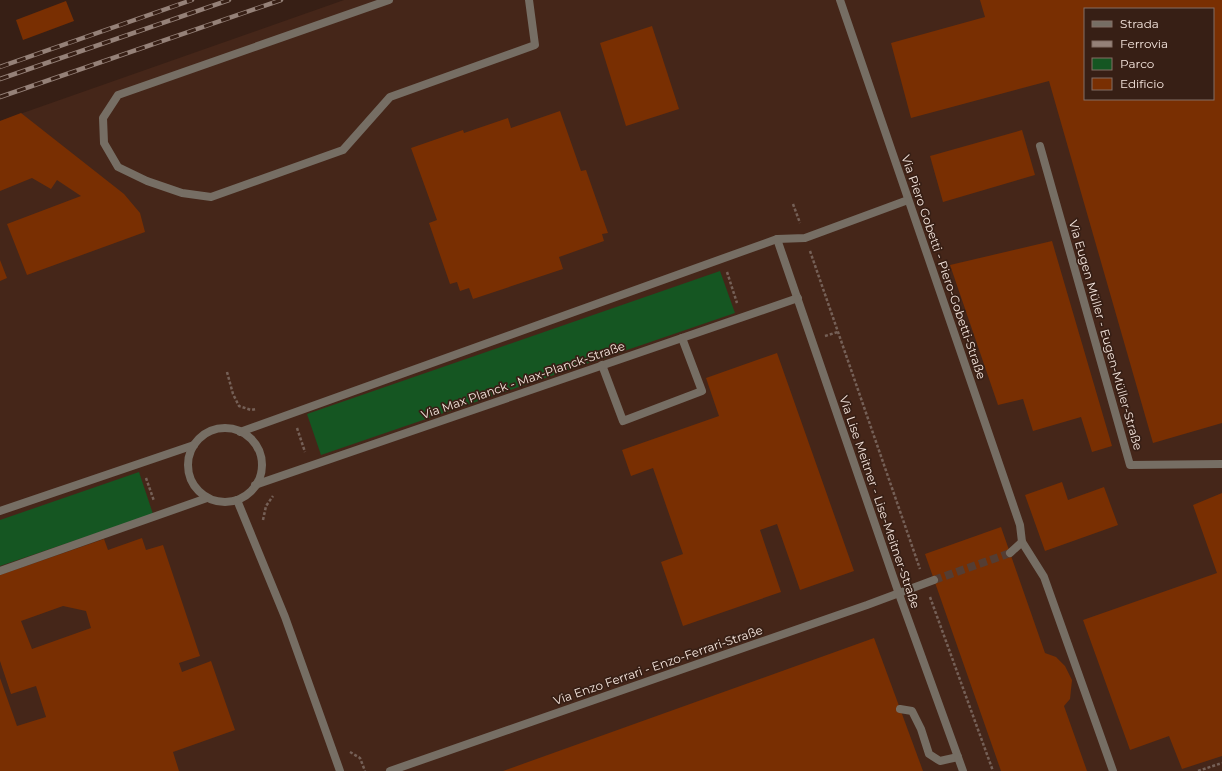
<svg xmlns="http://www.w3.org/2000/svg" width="1222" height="771" font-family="Montserrat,sans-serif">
  <rect width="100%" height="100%" fill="#371f15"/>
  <path fill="#452619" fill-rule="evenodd" d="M 344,0 L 1222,0 L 1222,771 L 0,771 L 0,121 ZM 1085,9 L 1213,9 L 1213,99 L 1085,99 Z"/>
  <g fill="#155622">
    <path d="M 720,271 L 735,313 L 321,455 L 307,414 Z"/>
    <path d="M 139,472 L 153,514 L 0,566 L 0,520 Z"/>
  </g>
  <g fill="#792f02" fill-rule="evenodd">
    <path d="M 980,0 L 1222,0 L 1222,423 L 1153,443 L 1049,81 L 911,118 L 891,43 L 985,17 ZM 1085,9 L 1213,9 L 1213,99 L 1085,99 Z"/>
    <path d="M 66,1 L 74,21 L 23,40 L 16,20 Z"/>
    <path d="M 652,26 L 679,109 L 626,126 L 600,43 Z"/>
    <path d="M 560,111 L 581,171 L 586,170 L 608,233 L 602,234 L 604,241 L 559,257 L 563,269 L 473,299 L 469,288 L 460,291 L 457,282 L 450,284 L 429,223 L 437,220 L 411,148 L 463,130 L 464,133 L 508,118 L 511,128 Z"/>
    <path d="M 21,113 L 124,194 L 140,213 L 145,232 L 27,275 L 7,224 L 81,196 L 57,180 L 51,189 L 32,178 L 0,191 L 0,121 Z"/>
    <path d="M 1022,130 L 1035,175 L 943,202 L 930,156 Z"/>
    <path d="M 1052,241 L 1112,446 L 1092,452 L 1081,417 L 1033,431 L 1023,399 L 998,405 L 950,265 Z"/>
    <path d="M 0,260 L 7,278 L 0,281 Z"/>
    <path d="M 777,353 L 854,571 L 800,590 L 777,524 L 760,530 L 781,592 L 683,626 L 661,562 L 683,554 L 653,468 L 631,476 L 622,450 L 719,416 L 706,378 Z"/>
    <path d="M 1062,482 L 1068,500 L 1104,487 L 1118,525 L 1045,551 L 1025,495 Z"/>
    <path d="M 1222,493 L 1222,756 L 1182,769 L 1169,736 L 1130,750 L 1083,620 L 1217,573 L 1193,505 Z"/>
    <path d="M 1001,527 L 1045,653 L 1056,657 L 1065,666 L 1072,680 L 1070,699 L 1064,706 L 1087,771 L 1001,771 L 925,554 Z"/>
    <path d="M 142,538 L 146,550 L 163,545 L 200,656 L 179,663 L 182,672 L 211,661 L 235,730 L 173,752 L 179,771 L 0,771 L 0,678 L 17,726 L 46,717 L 36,686 L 11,694 L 0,661 L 0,575 L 104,539 L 108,550 ZM 63,606 L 86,611 L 91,628 L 32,649 L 21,621 Z"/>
    <path d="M 874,638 L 923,771 L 503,771 Z"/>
  </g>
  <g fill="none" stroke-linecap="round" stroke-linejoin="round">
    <path stroke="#543d33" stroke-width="8" stroke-dasharray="8 4" stroke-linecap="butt" d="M 934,580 L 1010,553"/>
    <g stroke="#756057" stroke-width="2.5" stroke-dasharray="3 2" stroke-linecap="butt">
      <path d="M 793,204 L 800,223"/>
      <path d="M 810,251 L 920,569"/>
      <path d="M 727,272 L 737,303"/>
      <path d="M 825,336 L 838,332"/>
      <path d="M 227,372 L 233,394 L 239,406 L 251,410 L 256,409"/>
      <path d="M 297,428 L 305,452"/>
      <path d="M 146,478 L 154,501"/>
      <path d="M 263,520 L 266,506 L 273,496"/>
      <path d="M 930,597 L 993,771"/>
      <path d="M 350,752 L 360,758 L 365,771"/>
      <path d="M 1198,771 L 1222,763"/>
    </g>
    <g stroke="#766e64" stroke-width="8">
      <path d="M 602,365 L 623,421 L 702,391 L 682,338"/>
      <path d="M 1022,542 L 1044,577 L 1113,771"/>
      <path d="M 900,709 L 912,711 L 921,729 L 929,754 L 940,761 L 958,757"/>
    </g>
    <g stroke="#766e64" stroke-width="8">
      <path d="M 389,0 L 118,95 L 103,118 L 104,143 L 118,167 L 147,181 L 182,193 L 211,197 L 343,150 L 390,97 L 535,45 L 529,0"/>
      <path d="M 840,0 L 1020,525 L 1022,542 L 1010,553"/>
      <path d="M 1040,146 L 1130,465 L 1222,464"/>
      <path d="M 777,239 L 899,594 L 963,771"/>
      <circle cx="225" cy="465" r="37"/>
      <path d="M 240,432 L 777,239 L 805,238 L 908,200"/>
      <path d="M 255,485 L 798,298"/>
      <path d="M 237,500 L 285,617 L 340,771"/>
      <path d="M 0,511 L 194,445"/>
      <path d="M 0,571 L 207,498"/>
      <path d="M 390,771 L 867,605 L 934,580"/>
    </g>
    <g stroke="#958178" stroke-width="4.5">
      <g id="rail">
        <path d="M 0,67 L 192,0"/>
        <path d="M 0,79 L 229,0"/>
        <path d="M 0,97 L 281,0"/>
      </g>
    </g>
    <use href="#rail" stroke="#371f15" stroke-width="3" stroke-dasharray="9" stroke-linecap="butt"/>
  </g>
  <g text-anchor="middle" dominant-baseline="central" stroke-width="3.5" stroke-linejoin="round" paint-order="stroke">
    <g font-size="12" fill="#f5e5dd" stroke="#371f15">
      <text transform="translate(944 267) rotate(71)">Via Piero Gobetti - Piero-Gobetti-Straße</text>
      <text transform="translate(1106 335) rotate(74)">Via Eugen Müller - Eugen-Müller-Straße</text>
      <text transform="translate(523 380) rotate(-19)">Via Max Planck - Max-Planck-Straße</text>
      <text transform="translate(880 502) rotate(71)">Via Lise Meitner - Lise-Meitner-Straße</text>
      <text transform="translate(658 665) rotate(-19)">Via Enzo Ferrari - Enzo-Ferrari-Straße</text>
    </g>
  </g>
  <rect x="1084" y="8" width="130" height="92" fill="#371f15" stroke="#836e65"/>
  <rect x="1092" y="21" width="20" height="6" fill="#766e64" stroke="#836e65"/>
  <text x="1120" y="28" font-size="12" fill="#f5e5dd">Strada</text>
  <rect x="1092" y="41" width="20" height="6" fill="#958178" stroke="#836e65"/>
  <text x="1120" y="48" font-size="12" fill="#f5e5dd">Ferrovia</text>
  <rect x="1092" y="58" width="20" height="12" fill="#155622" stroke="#836e65"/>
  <text x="1120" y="68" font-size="12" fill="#f5e5dd">Parco</text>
  <rect x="1092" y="78" width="20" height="12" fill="#792f02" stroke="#836e65"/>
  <text x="1120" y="88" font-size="12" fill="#f5e5dd">Edificio</text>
</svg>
